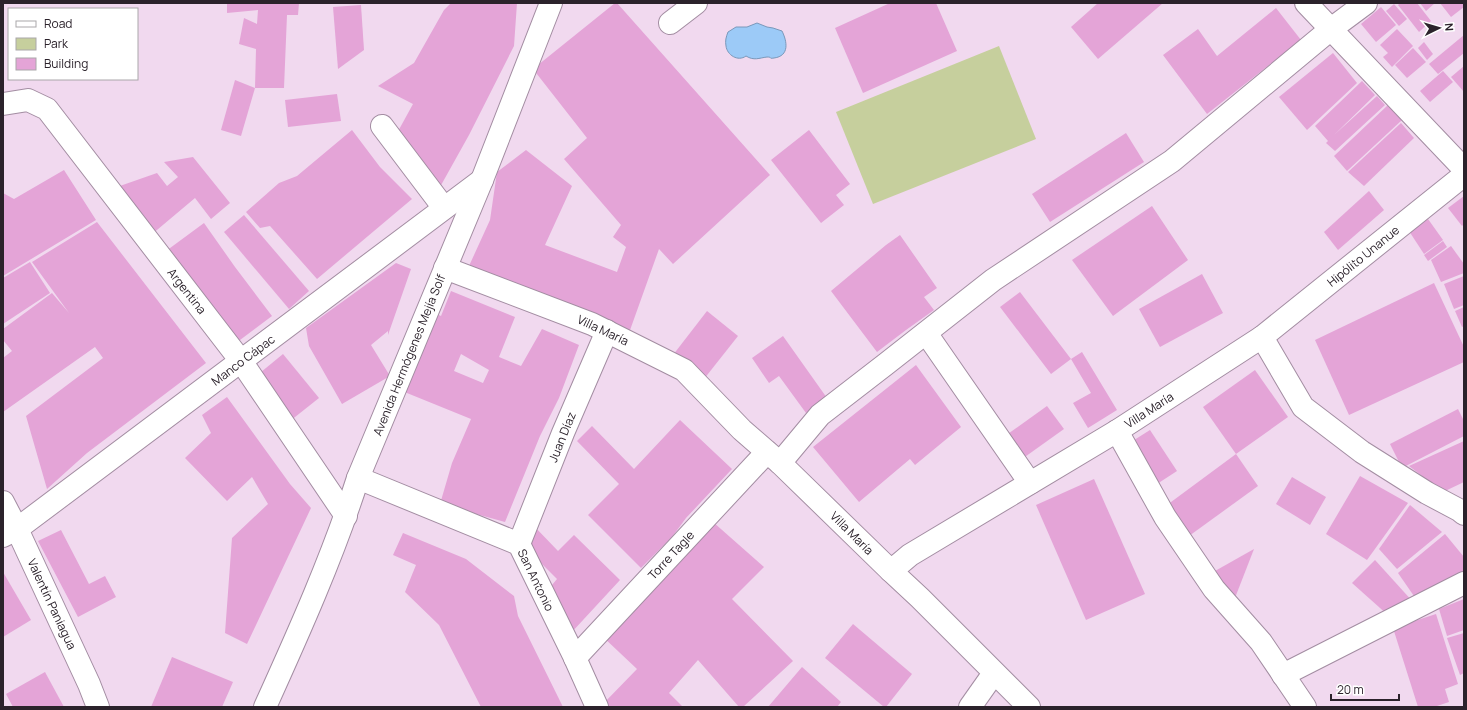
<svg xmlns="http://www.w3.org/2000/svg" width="1467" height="710" font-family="Manrope,sans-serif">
  <rect width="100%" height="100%" fill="#f1d9ef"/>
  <path fill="#c6cf9d" d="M 999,46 L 1036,139 L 873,204 L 836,112 Z"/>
  <path fill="#9ccaf7" stroke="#7a98ba" d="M 757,23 L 767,27 L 773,28 L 782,31 C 787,41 790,56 774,58 C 768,59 773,57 767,57 C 759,58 754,61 746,56 C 738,62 727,55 726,46 C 725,41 726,37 728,32 L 736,27 L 747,27 Z"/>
  <g fill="#e4a4d7" fill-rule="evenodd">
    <path d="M 227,3 L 299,3 L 298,15 L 287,15 L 284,88 L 255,88 L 256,49 L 239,44 L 244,18 L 257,24 L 258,10 L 227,13 Z"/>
    <path d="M 451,3 L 517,3 L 514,46 L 469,135 L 440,187 L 396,135 L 413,104 L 378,86 L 414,63 L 444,10 Z"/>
    <path d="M 615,3 L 617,3 L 770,175 L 673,264 L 659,249 L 629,333 L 469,266 L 490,220 L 497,172 L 526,150 L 572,186 L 545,245 L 617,272 L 626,247 L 613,237 L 621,225 L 564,159 L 587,138 L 533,69 Z"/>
    <path d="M 890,3 L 936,3 L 957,51 L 863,93 L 835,28 Z"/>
    <path d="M 1098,3 L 1163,3 L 1098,59 L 1071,27 Z"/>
    <path d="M 1400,3 L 1417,3 L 1431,21 L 1419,32 L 1398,5 Z"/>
    <path d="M 1420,3 L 1435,3 L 1426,11 Z"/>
    <path d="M 1440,3 L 1464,3 L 1464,7 L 1451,17 Z"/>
    <path d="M 1394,4 L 1407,19 L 1399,26 L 1386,11 Z"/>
    <path d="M 361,5 L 364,50 L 338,69 L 333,7 Z"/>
    <path d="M 1381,7 L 1396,25 L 1376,42 L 1361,24 Z"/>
    <path d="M 1276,8 L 1301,40 L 1207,114 L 1163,55 L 1198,29 L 1217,56 Z"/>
    <path d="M 1397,29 L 1413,46 L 1392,67 L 1383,57 L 1388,53 L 1380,45 Z"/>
    <path d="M 1464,35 L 1464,53 L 1438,74 L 1429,64 Z"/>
    <path d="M 1424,42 L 1433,54 L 1427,60 L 1418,48 Z"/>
    <path d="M 1413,48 L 1426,62 L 1407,78 L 1395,65 Z"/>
    <path d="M 1333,53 L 1357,83 L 1307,130 L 1279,97 Z"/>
    <path d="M 1464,66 L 1464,92 L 1451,77 Z"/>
    <path d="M 1443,71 L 1453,82 L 1430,102 L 1420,91 Z"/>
    <path d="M 235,80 L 255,88 L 241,136 L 221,130 Z"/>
    <path d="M 1362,81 L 1375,95 L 1334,135 L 1377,96 L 1385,105 L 1335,151 L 1326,143 L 1328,141 L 1315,126 Z"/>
    <path d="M 337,94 L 341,121 L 288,127 L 285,100 Z"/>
    <path d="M 1388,105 L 1402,120 L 1347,171 L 1334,156 Z"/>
    <path d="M 1401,123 L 1414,138 L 1364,186 L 1348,172 Z"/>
    <path d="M 352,130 L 380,167 L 412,199 L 317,279 L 270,226 L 260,228 L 246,212 L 279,183 L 297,176 Z"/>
    <path d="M 809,130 L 850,184 L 836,195 L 844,205 L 821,223 L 771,160 Z"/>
    <path d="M 1126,133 L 1144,162 L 1050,222 L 1032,194 Z"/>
    <path d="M 193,157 L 230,203 L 211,219 L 195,198 L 151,235 L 117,187 L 157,173 L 167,186 L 178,177 L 164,162 Z"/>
    <path d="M 64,170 L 96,220 L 3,276 L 3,193 L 14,199 Z"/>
    <path d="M 1369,191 L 1384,210 L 1338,250 L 1324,232 Z"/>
    <path d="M 1464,196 L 1464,224 L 1462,226 L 1448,208 Z"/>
    <path d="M 1152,206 L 1188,260 L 1113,316 L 1072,260 Z"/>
    <path d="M 244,215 L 309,291 L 289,309 L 224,232 Z"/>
    <path d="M 1428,219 L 1443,240 L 1424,254 L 1409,231 Z"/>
    <path d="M 97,222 L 206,363 L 87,453 L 47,489 L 26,416 L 103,358 L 95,347 L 3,412 L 3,358 L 12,351 L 3,340 L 3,329 L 52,293 L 69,313 L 32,262 Z"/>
    <path d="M 204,223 L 235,267 L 272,316 L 236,343 L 166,251 Z"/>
    <path d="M 900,235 L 937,288 L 924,297 L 934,310 L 906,330 L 877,352 L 831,291 L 886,245 Z"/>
    <path d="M 1443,241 L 1447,247 L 1428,261 L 1424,255 Z"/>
    <path d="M 1451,246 L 1464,264 L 1464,273 L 1441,282 L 1431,260 Z"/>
    <path d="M 30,262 L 50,293 L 3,324 L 3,278 Z"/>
    <path d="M 396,263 L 411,269 L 388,335 L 388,331 L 371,345 L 390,376 L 342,404 L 309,346 L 306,328 Z"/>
    <path d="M 1202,274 L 1223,313 L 1160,347 L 1139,309 Z"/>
    <path d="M 1464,276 L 1464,305 L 1454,309 L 1444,284 Z"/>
    <path d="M 1434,283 L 1464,347 L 1464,362 L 1349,415 L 1315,340 Z"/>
    <path d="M 451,291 L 515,317 L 499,357 L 521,366 L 542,329 L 579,345 L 559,398 L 540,436 L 505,522 L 440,504 L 452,463 L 471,419 L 402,391 L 432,312 L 441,316 ZM 461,354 L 489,370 L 483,383 L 454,371 Z"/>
    <path d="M 1020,292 L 1071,359 L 1082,352 L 1117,410 L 1088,428 L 1073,403 L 1091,393 L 1071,359 L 1051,374 L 1000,307 Z"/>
    <path d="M 1464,307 L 1464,326 L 1462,327 L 1455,311 Z"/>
    <path d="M 707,311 L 738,336 L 704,379 L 673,355 Z"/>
    <path d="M 783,336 L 827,398 L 806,413 L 779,376 L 769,383 L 752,358 Z"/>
    <path d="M 283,354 L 319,398 L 290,421 L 255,377 Z"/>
    <path d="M 916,365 L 961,427 L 915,465 L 910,459 L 859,502 L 813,447 Z"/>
    <path d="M 1255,370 L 1288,417 L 1236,454 L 1203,407 Z"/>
    <path d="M 227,397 L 290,484 L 311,508 L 247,644 L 225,633 L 232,538 L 268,504 L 252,477 L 227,501 L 185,458 L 211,433 L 202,415 Z"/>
    <path d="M 1047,406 L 1064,429 L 1022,459 L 1005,436 Z"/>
    <path d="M 1458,409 L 1464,421 L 1464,436 L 1402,468 L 1390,444 Z"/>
    <path d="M 680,420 L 732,469 L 686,518 L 672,537 L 641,568 L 588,515 L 619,484 L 577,441 L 592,426 L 634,469 Z"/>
    <path d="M 1150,430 L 1177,471 L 1157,484 L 1131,442 Z"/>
    <path d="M 1464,441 L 1464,482 L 1443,492 L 1409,466 Z"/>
    <path d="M 1236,454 L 1258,486 L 1189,536 L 1167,505 Z"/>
    <path d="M 1360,476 L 1408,503 L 1367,560 L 1326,534 Z"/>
    <path d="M 1292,477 L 1326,497 L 1310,525 L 1276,504 Z"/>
    <path d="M 1094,479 L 1145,594 L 1086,620 L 1036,505 Z"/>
    <path d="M 1410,505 L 1442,532 L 1397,569 L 1379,549 Z"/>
    <path d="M 713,522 L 764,567 L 732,599 L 793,661 L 743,707 L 739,707 L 698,660 L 669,693 L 683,707 L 603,707 L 602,705 L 637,669 L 602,636 Z"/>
    <path d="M 532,524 L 558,551 L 574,535 L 620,580 L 571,633 L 547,591 L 557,579 L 525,547 Z"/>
    <path d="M 61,530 L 89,584 L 105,576 L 116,597 L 78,617 L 38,541 Z"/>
    <path d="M 403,533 L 466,559 L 514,596 L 518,616 L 563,707 L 481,707 L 439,625 L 405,592 L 416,565 L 393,555 Z"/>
    <path d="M 1445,534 L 1464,557 L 1464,575 L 1416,599 L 1398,573 Z"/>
    <path d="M 1254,549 L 1233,603 L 1215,571 Z"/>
    <path d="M 1375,560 L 1414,603 L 1389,616 L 1352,583 Z"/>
    <path d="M 3,572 L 31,620 L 3,637 Z"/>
    <path d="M 1464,599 L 1464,630 L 1447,636 L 1439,609 Z"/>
    <path d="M 1436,614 L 1458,684 L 1445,689 L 1449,702 L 1434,707 L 1418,707 L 1393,628 Z"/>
    <path d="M 853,624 L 912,674 L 886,707 L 884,707 L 825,658 Z"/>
    <path d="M 1464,633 L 1464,673 L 1460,675 L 1447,638 Z"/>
    <path d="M 172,657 L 233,682 L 222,707 L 151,707 Z"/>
    <path d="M 802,667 L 841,702 L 837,707 L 768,707 Z"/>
    <path d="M 45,672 L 64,707 L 13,707 L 6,694 Z"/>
  </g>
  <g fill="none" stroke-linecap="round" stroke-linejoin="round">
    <g stroke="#a38da2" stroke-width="24">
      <g id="minor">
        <path d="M 1306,3 L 1464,169"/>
        <path d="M 670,23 L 696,3"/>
        <path d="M 3,104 L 28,100 L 47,109 L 241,361 L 346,516"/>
        <path d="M 382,126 L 444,208"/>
        <path d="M 445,268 L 592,324 L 684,370 L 742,430 L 780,463 L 891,571 L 910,555 L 1117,431 L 1262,337 L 1464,175"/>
        <path d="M 926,333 L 1030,483"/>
        <path d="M 1262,337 L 1303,407 L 1362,452 L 1427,493 L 1459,510 L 1464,514"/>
        <path d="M 1117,431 L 1165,517 L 1214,589 L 1261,642 L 1305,707"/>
        <path d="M 780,463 L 820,415 L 886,364 L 993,280 L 1172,161 L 1331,29 L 1366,3"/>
        <path d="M 358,478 L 519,544 L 575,658 L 597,707"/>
        <path d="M 3,502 L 17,529 L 89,684 L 98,707"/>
        <path d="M 3,536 L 17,529 L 482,180"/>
        <path d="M 519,544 L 563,433 L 607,331"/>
        <path d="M 891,571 L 920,598 L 1029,707"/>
        <path d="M 575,658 L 767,452"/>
        <path d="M 1283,675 L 1464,583"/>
        <path d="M 265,707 C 299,632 333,556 358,478 L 482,180 L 551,3"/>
        <path d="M 970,707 L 994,673"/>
      </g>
    </g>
    <use href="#minor" stroke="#fff" stroke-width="22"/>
  </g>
  <g text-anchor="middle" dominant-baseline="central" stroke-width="3.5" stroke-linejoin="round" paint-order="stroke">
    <g font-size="12" fill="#2b222b" stroke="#fff">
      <text transform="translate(1363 256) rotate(-39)">Hipólito Unanue</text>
      <text transform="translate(187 291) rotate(52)">Argentina</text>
      <text transform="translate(603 330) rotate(25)">Villa María</text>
      <text transform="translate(409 355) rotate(-68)">Avenida Hermógenes Mejía Solf</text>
      <text transform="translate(243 360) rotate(-37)">Manco Cápac</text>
      <text transform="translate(1149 410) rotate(-33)">Villa María</text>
      <text transform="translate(562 437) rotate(-68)">Juan Díaz</text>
      <text transform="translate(852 533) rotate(45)">Villa María</text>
      <text transform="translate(671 555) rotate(-47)">Torre Tagle</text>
      <text transform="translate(536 580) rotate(64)">San Antonio</text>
      <text transform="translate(52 604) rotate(65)">Valentín Paniagua</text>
    </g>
  </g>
  <rect width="1467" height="710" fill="none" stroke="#2b222b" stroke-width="8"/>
  <rect x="8" y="8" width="130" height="72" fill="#ffffff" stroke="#aaa7aa"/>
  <rect x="16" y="21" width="20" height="6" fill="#ffffff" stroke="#aaa7aa"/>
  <text x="44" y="28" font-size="12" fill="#2b222b">Road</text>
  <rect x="16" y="38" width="20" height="12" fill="#c6cf9d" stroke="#aaa7aa"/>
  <text x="44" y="48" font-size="12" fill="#2b222b">Park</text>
  <rect x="16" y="58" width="20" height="12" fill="#e4a4d7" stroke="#aaa7aa"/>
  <text x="44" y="68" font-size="12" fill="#2b222b">Building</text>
  <g transform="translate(1439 28) rotate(85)" stroke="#ffffff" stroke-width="3" paint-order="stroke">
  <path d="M0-3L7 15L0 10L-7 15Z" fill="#2b222b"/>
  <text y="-6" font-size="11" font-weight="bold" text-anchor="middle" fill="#2b222b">N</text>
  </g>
  <path d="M1331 694v6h68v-6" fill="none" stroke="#2b222b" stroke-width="2"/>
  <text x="1337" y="694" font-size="12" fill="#2b222b" stroke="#ffffff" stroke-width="3" paint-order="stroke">20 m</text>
</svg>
